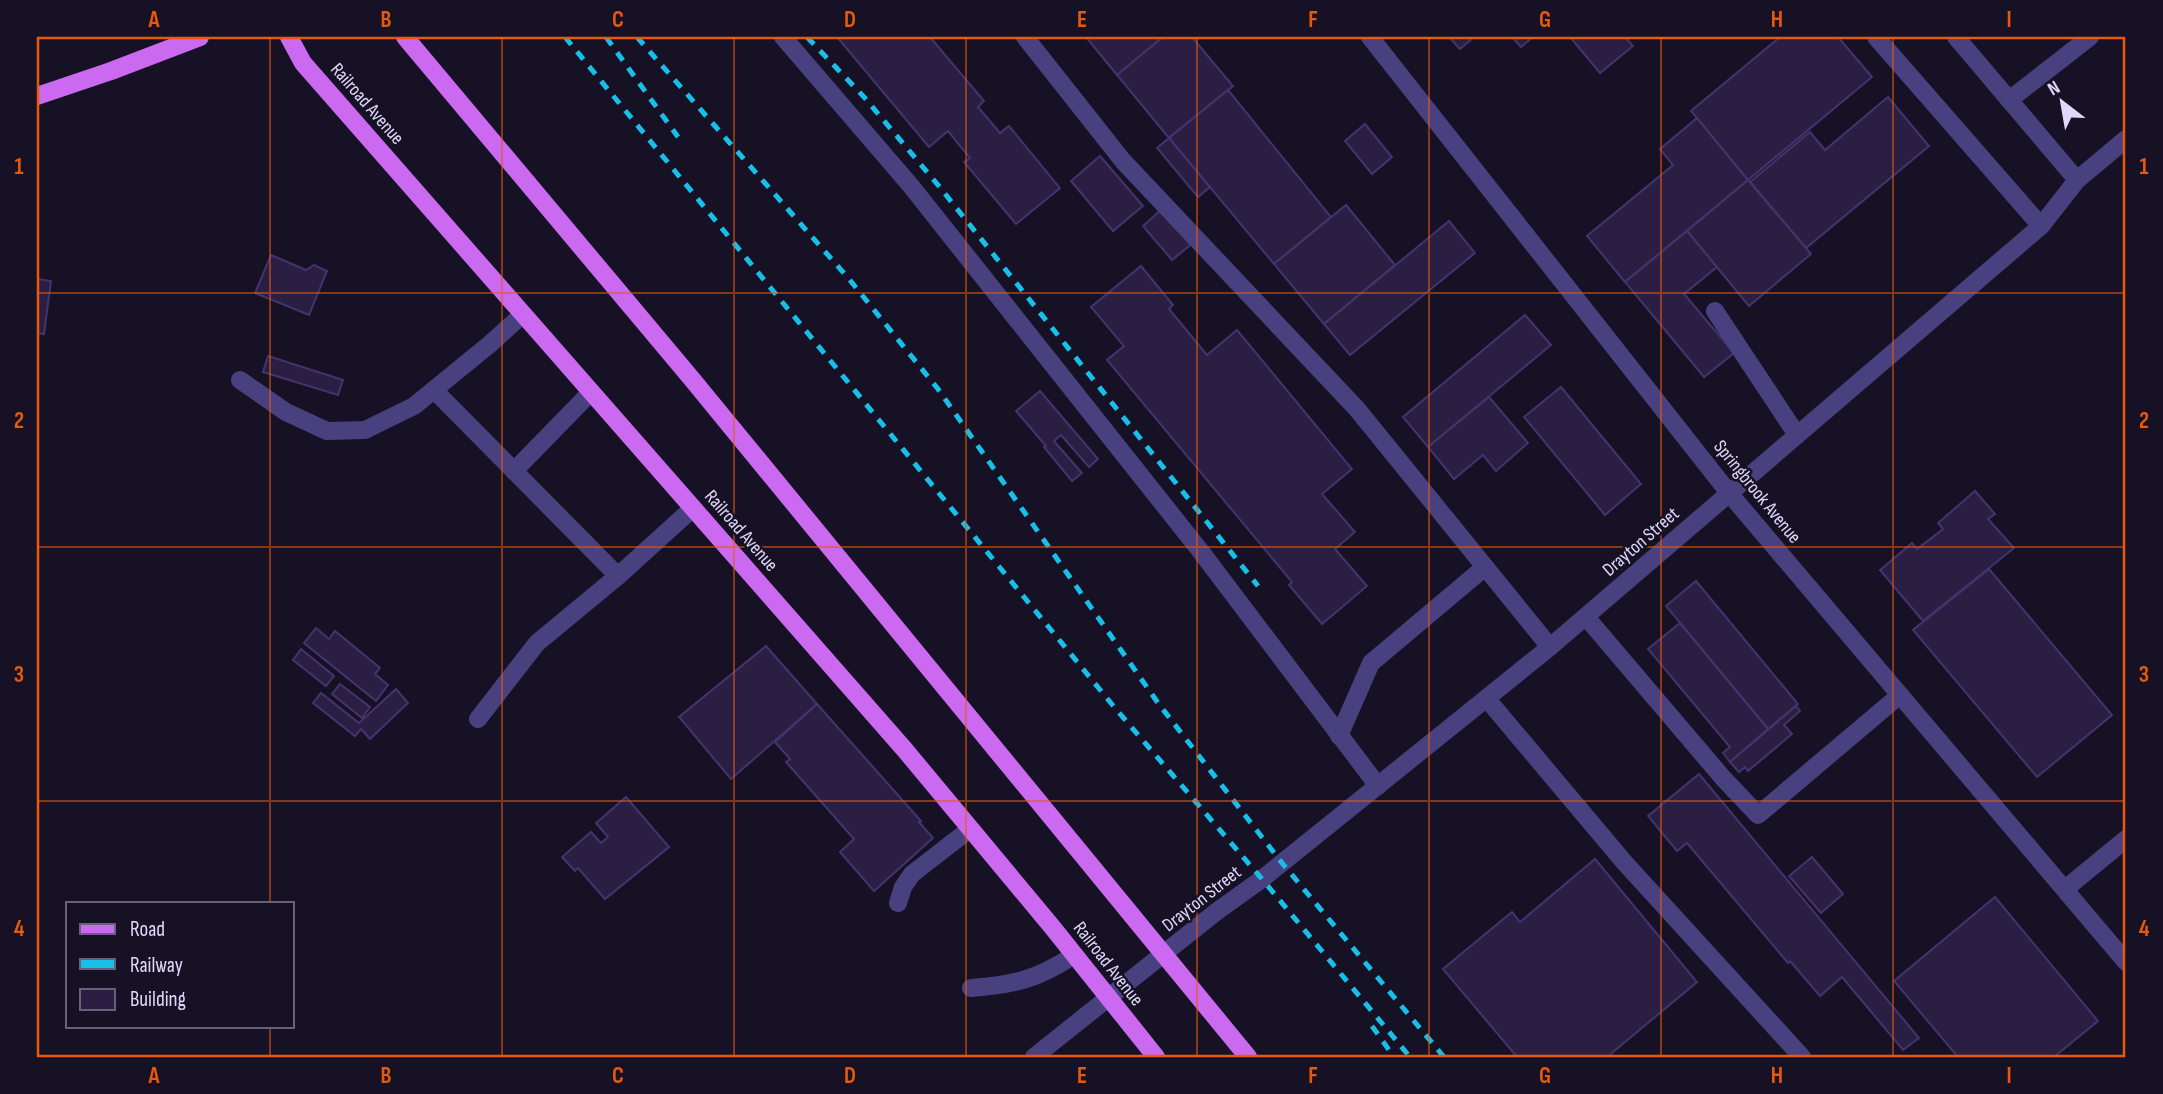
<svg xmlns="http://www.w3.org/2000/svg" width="2163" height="1094" font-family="'Sofia Sans Condensed',sans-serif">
  <rect width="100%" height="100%" fill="#161124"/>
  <g fill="#2a1f43" stroke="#44336d" stroke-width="2">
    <path d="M 837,37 L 930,37 L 984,101 L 978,107 L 1000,133 L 1009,126 L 1060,188 L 1016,224 L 964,162 L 970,158 L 948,131 L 929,147 Z"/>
    <path d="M 1086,37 L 1163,37 L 1117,75 Z"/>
    <path d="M 1163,37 L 1192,37 L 1233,86 L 1169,138 L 1117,75 Z"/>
    <path d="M 1449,37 L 1474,37 L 1460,49 Z"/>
    <path d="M 1512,37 L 1533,37 L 1521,47 Z"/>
    <path d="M 1570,37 L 1625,37 L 1633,46 L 1600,73 Z"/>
    <path d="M 1780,37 L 1838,37 L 1872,77 L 1748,180 L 1691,111 Z"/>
    <path d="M 1228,90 L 1331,217 L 1274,264 L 1169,138 Z"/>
    <path d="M 1888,97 L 1929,146 L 1806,248 L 1750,182 L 1810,132 L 1825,150 Z"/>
    <path d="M 1697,118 L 1748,180 L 1625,282 L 1587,236 L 1673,165 L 1660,149 Z"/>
    <path d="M 1365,124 L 1392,157 L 1372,174 L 1345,141 Z"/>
    <path d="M 1169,138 L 1210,187 L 1198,197 L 1157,148 Z"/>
    <path d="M 1100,156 L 1143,206 L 1113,231 L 1071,181 Z"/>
    <path d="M 1748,180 L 1811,254 L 1749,306 L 1687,231 Z"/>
    <path d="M 1346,205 L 1395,265 L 1324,324 L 1274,264 Z"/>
    <path d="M 1164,207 L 1194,242 L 1172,260 L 1143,226 Z"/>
    <path d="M 1449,221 L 1475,253 L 1350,355 L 1324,324 Z"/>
    <path d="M 1687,231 L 1717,267 L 1684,294 L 1734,353 L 1704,377 L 1625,282 Z"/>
    <path d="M 271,255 L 306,270 L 314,265 L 327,271 L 309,315 L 255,293 Z"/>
    <path d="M 1141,266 L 1173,305 L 1169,309 L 1207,355 L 1237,330 L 1352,469 L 1322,494 L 1355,532 L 1335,549 L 1367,586 L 1322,624 L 1289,585 L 1292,582 L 1107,360 L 1124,346 L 1091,307 Z"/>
    <path d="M 37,279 L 51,281 L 44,334 L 37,333 Z"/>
    <path d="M 1525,315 L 1551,345 L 1428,447 L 1403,417 Z"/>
    <path d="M 268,356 L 343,380 L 338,395 L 263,372 Z"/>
    <path d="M 1561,387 L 1641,484 L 1605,515 L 1524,417 Z"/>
    <path d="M 1040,391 L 1098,459 L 1089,467 L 1061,435 L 1054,441 L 1082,473 L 1072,481 L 1044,447 L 1046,446 L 1016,411 Z"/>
    <path d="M 1489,397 L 1528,443 L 1496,471 L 1483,455 L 1454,479 L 1428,447 Z"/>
    <path d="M 1975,491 L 1995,514 L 1988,519 L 2014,548 L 1923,621 L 1880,570 L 1912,543 L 1917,549 L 1943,529 L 1938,523 Z"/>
    <path d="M 1989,569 L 2112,715 L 2037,777 L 1913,630 Z"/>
    <path d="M 1696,581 L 1798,704 L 1768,729 L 1666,606 Z"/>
    <path d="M 1680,623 L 1768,729 L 1730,762 L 1723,753 L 1730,747 L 1648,649 Z"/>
    <path d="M 316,628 L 329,639 L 335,631 L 380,668 L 375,674 L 388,685 L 376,701 L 304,643 Z"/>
    <path d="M 766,646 L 817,704 L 731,779 L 679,717 Z"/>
    <path d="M 301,649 L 334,676 L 326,686 L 293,660 Z"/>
    <path d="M 340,684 L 370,707 L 362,718 L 332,694 Z"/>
    <path d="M 396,689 L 408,703 L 370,739 L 361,729 L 355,736 L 313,703 L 321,693 L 359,723 Z"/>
    <path d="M 817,704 L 921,821 L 919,822 L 933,838 L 874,891 L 840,852 L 854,839 L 786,762 L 790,759 L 775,742 Z"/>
    <path d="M 1796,706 L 1800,711 L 1784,725 L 1792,734 L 1748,771 L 1745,767 L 1739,772 L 1730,762 Z"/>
    <path d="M 1699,774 L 1919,1038 L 1903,1050 L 1842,977 L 1820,996 L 1790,961 L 1788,963 L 1687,843 L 1677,851 L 1648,816 Z"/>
    <path d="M 626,797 L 669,847 L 605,899 L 578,868 L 575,871 L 562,857 L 591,832 L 601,843 L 608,837 L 596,823 Z"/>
    <path d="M 1812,857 L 1843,894 L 1821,913 L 1789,876 Z"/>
    <path d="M 1595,859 L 1697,982 L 1607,1057 L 1517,1057 L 1443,969 L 1512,912 L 1520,922 Z"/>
    <path d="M 1995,897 L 2098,1021 L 2054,1057 L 1958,1057 L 1894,981 Z"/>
  </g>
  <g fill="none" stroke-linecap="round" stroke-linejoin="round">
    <g stroke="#49417f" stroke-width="18">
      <path d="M 783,37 L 911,186 L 1202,553 L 1378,786"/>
      <path d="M 1025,37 L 1123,161 L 1357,409 L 1550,647"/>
      <path d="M 1370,37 L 1729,493 L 2126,962"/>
      <path d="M 1876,37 L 2041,226"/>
      <path d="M 1956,37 L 2077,180"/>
      <path d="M 2009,100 L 2090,37"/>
      <path d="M 1715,311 L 1797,435"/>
      <path d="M 240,380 L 286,412 L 327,431 L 365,430 L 414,406 L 490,344 L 523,314"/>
      <path d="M 434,390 L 618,576"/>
      <path d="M 514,471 L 591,392"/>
      <path d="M 1586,617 L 1723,778 L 1758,815 L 1900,695"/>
      <path d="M 1487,699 L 1624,862 L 1802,1057"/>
      <path d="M 478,719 L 537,643 L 618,576 L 693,508"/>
      <path d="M 1339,736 L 1371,663 L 1485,567"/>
      <path d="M 2065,889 L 2126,839"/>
      <path d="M 898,903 L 903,887 L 912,874 L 970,829"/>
      <path d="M 971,988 C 1014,985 1038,979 1074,955"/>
      <path d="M 1034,1057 L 1216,912 L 1262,879 L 1550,647 L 2041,226 L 2077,180 L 2126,139"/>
    </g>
    <g stroke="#cb6af1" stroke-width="18">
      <path d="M 289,37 L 303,63 L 905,750 L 1053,928 L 1156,1057"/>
      <path d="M 405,37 L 691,378 L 1248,1057"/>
      <path d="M 37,96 L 111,71 L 200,37"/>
    </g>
    <g stroke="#17bfe9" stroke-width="5" stroke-dasharray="10 9" stroke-linecap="butt">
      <path d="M 565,37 L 1115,708 L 1262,879 L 1410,1057"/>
      <path d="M 606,37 L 678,137"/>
      <path d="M 637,37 L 849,279 L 938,389 L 1158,703 L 1282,863 L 1444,1057"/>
      <path d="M 807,37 L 864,97 L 938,185 L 1258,586"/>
      <path d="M 1372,1026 L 1394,1057"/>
    </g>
  </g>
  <path fill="none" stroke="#e8590c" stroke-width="2" stroke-opacity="0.55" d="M 270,37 L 270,903M 502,37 L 502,1057M 734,37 L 734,1057M 966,37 L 966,1057M 1197,37 L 1197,1057M 1429,37 L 1429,1057M 1661,37 L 1661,1057M 1893,37 L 1893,1057M 37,293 L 2126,293M 37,547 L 2126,547M 37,801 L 2126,801M 270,1026 L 270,1057"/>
  <g text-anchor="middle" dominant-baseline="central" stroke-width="5" stroke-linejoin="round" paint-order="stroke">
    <g font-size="19" fill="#e0d8fb" stroke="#161124">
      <text transform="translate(367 104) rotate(49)">Railroad Avenue</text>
      <text transform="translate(1757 492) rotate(51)">Springbrook Avenue</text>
      <text transform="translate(741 531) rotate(49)">Railroad Avenue</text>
      <text transform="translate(1641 542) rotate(-41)">Drayton Street</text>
      <text transform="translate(1202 899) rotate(-38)">Drayton Street</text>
      <text transform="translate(1108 964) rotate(52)">Railroad Avenue</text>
    </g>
  </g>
  <rect width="2163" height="1094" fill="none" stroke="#161124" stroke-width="77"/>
  <rect x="66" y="902" width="228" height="126" fill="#161124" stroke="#67617a" stroke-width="2"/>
  <rect x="80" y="924" width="35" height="10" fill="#cb6af1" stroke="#67617a" stroke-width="2"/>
  <text x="130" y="936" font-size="21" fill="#e0d8fb">Road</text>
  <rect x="80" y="959" width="35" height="10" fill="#17bfe9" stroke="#67617a" stroke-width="2"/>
  <text x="130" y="972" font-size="21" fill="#e0d8fb">Railway</text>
  <rect x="80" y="989" width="35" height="21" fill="#2a1f43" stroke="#67617a" stroke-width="2"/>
  <text x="130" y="1006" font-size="21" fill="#e0d8fb">Building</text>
  <g transform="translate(2062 102) rotate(329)" stroke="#161124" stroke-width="5" paint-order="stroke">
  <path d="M0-5L12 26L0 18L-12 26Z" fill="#e0d8fb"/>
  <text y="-10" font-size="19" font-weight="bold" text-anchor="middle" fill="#e0d8fb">N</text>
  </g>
  <rect x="38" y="38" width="2086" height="1018" fill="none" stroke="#e8590c" stroke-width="2.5"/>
  <g font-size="23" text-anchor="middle" font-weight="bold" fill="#e8590c">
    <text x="154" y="27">A</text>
    <text x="386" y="27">B</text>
    <text x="618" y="27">C</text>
    <text x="850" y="27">D</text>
    <text x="1082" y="27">E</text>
    <text x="1313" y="27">F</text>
    <text x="1545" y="27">G</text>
    <text x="1777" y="27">H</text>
    <text x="2009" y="27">I</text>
    <text x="19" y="174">1</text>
    <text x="2144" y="174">1</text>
    <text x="19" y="428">2</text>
    <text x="2144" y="428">2</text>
    <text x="19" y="682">3</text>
    <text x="2144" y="682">3</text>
    <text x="19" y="936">4</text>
    <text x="2144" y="936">4</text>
    <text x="154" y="1083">A</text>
    <text x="386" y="1083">B</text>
    <text x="618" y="1083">C</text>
    <text x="850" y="1083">D</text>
    <text x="1082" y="1083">E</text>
    <text x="1313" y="1083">F</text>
    <text x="1545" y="1083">G</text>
    <text x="1777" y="1083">H</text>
    <text x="2009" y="1083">I</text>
  </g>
</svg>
